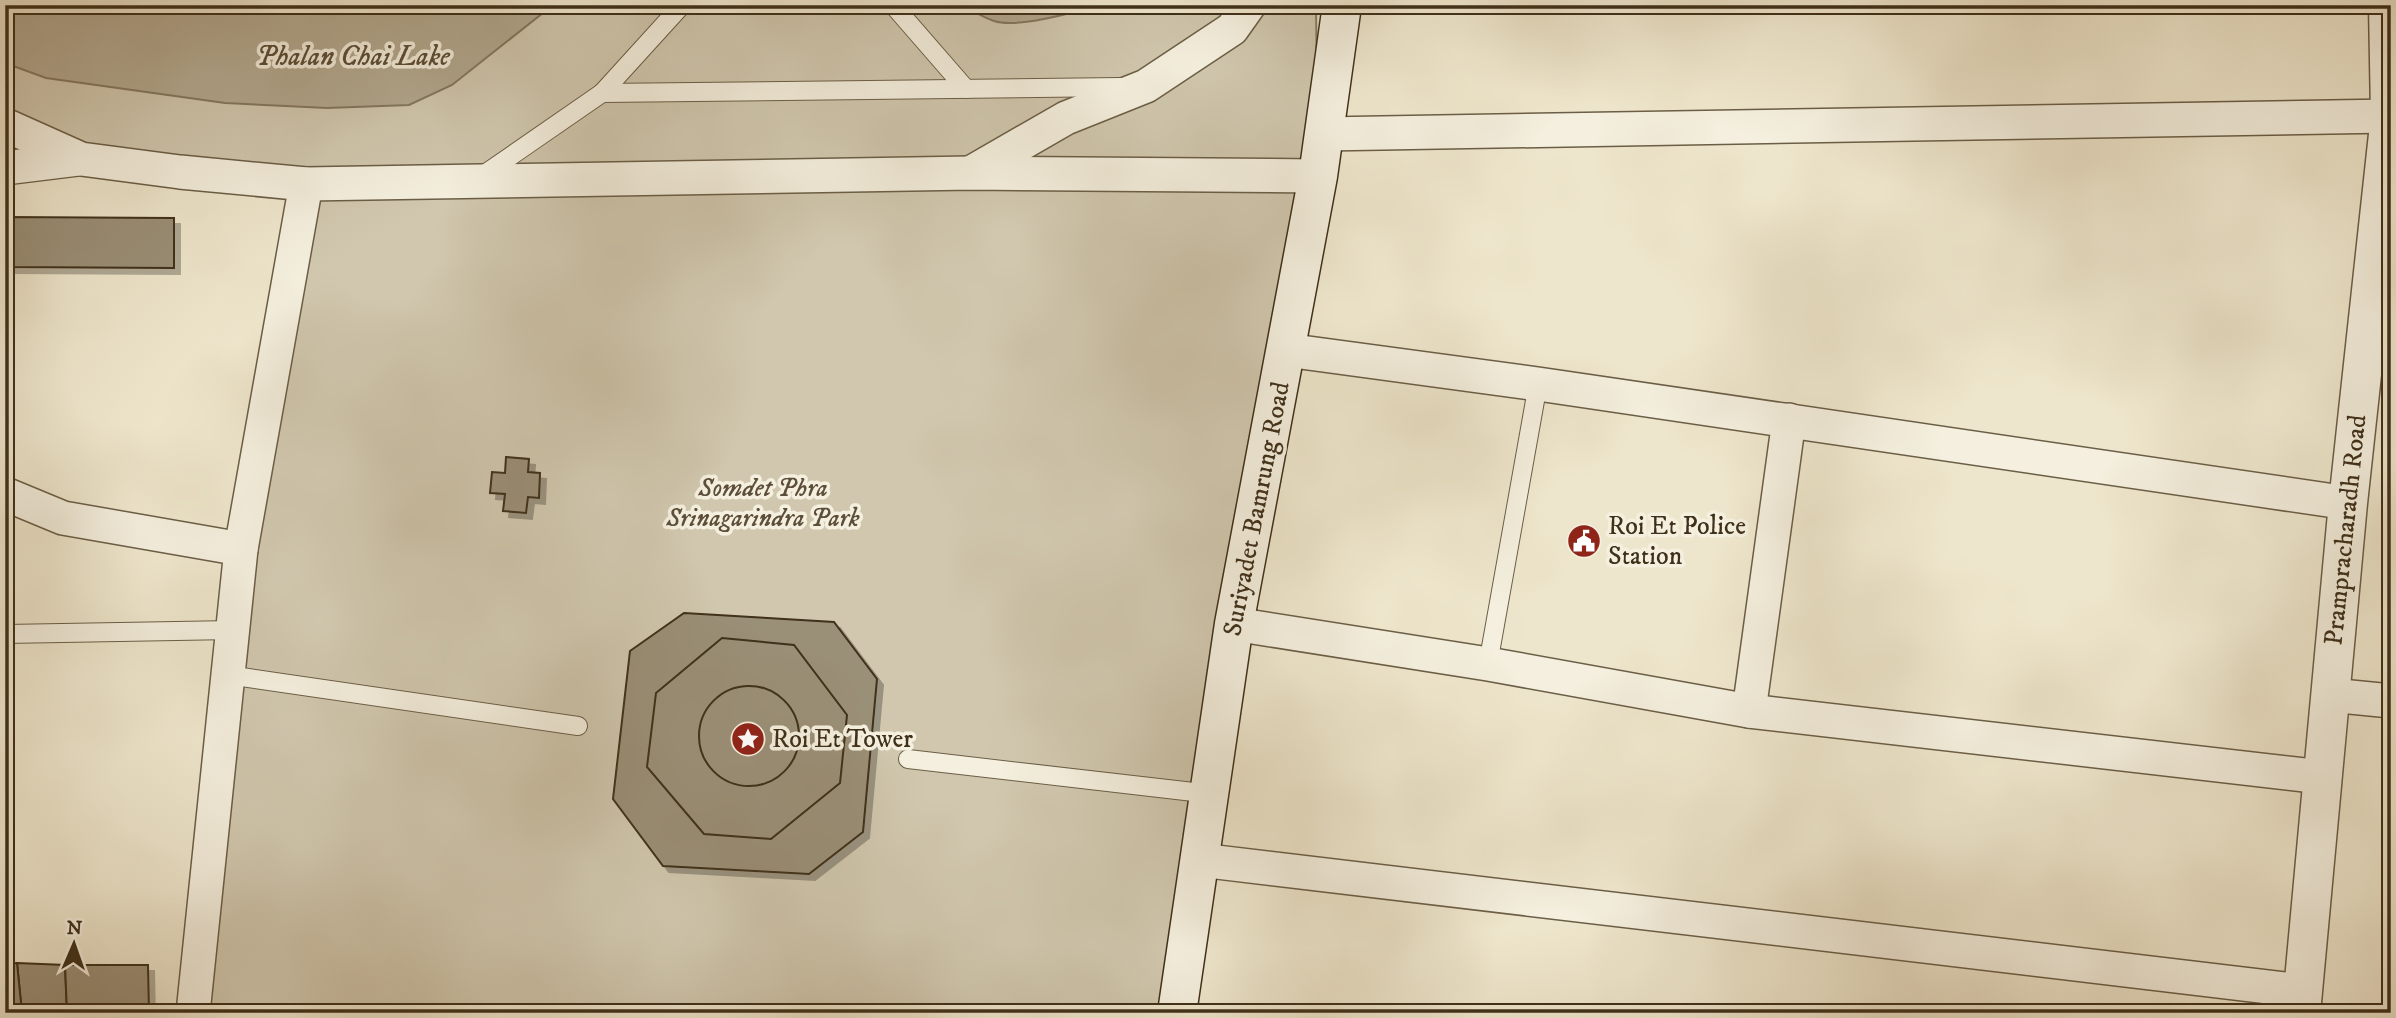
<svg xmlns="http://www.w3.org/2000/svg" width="2396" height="1018" font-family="'IM FELL DW Pica',serif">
  <defs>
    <filter id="shadow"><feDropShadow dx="6" dy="6" stdDeviation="0" flood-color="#0004"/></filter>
  </defs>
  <rect width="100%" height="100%" fill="#eee6cc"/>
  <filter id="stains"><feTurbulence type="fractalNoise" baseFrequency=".00286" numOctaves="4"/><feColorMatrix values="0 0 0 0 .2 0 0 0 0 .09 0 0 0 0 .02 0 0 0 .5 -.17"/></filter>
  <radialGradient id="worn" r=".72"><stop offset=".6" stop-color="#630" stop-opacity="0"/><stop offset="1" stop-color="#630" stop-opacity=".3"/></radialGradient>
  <path fill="#d0c7ae" stroke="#887c64" stroke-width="2" d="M 5,5 L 1316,5 L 1318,176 L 1179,1013 L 196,1013 L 306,184 L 180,172 L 5,125 Z"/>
  <g fill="#b2a88f" stroke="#847860" stroke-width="2">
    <path d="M 5,5 L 553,5 L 452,85 L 409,105 L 327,108 L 225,103 L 46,78 L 5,63 Z"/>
    <path d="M 965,5 L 1093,5 C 1072,14 1016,28 994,21 C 985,18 973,11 965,5 Z"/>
  </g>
  <g fill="#9a8f77" stroke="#3f301a" stroke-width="2" filter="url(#shadow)">
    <path d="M 5,217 L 174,218 L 174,268 L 5,267 Z"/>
    <path d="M 506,457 L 529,459 L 528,472 L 540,473 L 539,498 L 528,497 L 526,513 L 503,511 L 505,494 L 490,493 L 492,472 L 505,473 Z"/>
    <path d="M 684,613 L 834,622 L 877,679 L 863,832 L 809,874 L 663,866 L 613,799 L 630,651 Z"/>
    <path d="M 722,638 L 794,645 L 847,715 L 840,783 L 771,839 L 704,834 L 647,767 L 656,693 Z"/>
    <circle cx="749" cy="736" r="50"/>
    <path d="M 17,963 L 65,965 L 67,1013 L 22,1013 Z"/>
    <path d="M 17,963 L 22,1013 L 5,1013 L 5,964 Z"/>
    <path d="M 65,965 L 148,965 L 149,1013 L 67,1013 Z"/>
  </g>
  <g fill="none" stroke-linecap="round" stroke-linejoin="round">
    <g stroke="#6b5e46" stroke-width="20">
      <g id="service">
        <path d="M 893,5 L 966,89"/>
        <path d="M 602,93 L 682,5"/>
        <path d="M 479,178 L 602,93 L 1121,87"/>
        <path d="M 5,634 L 233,630"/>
        <path d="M 1488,664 L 1538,384"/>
        <path d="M 228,675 L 578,726"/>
        <path d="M 908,759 L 1211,794"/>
      </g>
    </g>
    <g stroke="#6b5e46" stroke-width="36">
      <g id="minor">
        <path d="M 5,125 L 81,159 L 180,172 L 306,184 L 971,173 L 1318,176"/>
        <path d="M 1324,134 L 2390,116"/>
        <path d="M 5,168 L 78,159"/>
        <path d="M 972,172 L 1066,118 L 1146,86 L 1232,29 L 1249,5"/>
        <path d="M 1286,350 L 1538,384 L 2348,503"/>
        <path d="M 5,494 L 63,518 L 241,549"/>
        <path d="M 1234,624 L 1488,664 L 1749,711 L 2322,777"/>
        <path d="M 2330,695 L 2391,701"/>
        <path d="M 1749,711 L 1789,420"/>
        <path d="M 1200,860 L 2302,991"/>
        <path d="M 193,1013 L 241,549 L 306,184"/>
      </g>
    </g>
    <g stroke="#6b5e46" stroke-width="41">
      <path id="tertiary" d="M 2301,1013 L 2348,503 L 2390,116 L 2388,5"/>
    </g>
    <g stroke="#3f301a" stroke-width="41">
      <path id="secondary" d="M 1177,1013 L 1234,624 L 1318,176 L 1342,5"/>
    </g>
    <use href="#service" stroke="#f4efde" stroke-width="18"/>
    <use href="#minor" stroke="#f4efde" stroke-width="33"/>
    <use href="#tertiary" stroke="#f4efde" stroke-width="38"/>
    <use href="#secondary" stroke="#f4efde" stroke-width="38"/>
  </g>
  <defs>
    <g id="civic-disc" transform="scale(1.75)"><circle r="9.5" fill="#8f2418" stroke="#f4efde"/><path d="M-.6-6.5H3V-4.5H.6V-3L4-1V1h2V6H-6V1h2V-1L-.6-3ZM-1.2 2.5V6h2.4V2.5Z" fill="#fff"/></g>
    <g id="sight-disc" transform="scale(1.75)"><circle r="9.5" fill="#8f2418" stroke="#f4efde"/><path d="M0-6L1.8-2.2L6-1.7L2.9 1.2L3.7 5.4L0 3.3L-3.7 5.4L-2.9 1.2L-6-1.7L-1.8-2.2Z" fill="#fff"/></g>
  </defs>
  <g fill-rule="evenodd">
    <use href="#civic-disc" x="1584" y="541"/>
    <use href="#sight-disc" x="748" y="739"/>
  </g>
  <g text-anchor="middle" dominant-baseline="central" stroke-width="7" stroke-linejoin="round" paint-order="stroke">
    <g font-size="26" font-style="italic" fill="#5c4e38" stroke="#f4efde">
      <text x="763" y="488">Somdet Phra<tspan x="763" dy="30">Srinagarindra Park</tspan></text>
    </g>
    <g font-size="26" fill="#3f301a" stroke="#f4efde">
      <text transform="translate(1257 509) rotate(-79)">Suriyadet Bamrung Road</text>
      <text transform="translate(2346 530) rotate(-84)">Prampracharadh Road</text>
    </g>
    <g font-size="26" fill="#3f301a" stroke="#f4efde" text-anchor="start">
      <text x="1608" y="526">Roi Et Police<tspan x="1608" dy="30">Station</tspan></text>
      <text x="772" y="739">Roi Et Tower</text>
    </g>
    <g font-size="28" font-style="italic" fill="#5c4e37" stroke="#f4efde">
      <text x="353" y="56">Phalan Chai Lake</text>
    </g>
  </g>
  <rect width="2396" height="1018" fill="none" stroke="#eee6cc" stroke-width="28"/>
  <rect x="7" y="7" width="2382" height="1004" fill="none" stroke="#3f301a" stroke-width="3.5"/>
  <rect x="14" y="14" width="2368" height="990" fill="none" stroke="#3f301a" stroke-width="2"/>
  <g transform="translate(74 944) rotate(2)" stroke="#f4efde" stroke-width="5" paint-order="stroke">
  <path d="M0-5L12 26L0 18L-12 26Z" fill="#3f301a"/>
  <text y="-10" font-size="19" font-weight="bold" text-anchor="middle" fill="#3f301a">N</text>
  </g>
  <rect width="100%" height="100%" filter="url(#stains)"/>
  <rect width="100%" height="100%" fill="url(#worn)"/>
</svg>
